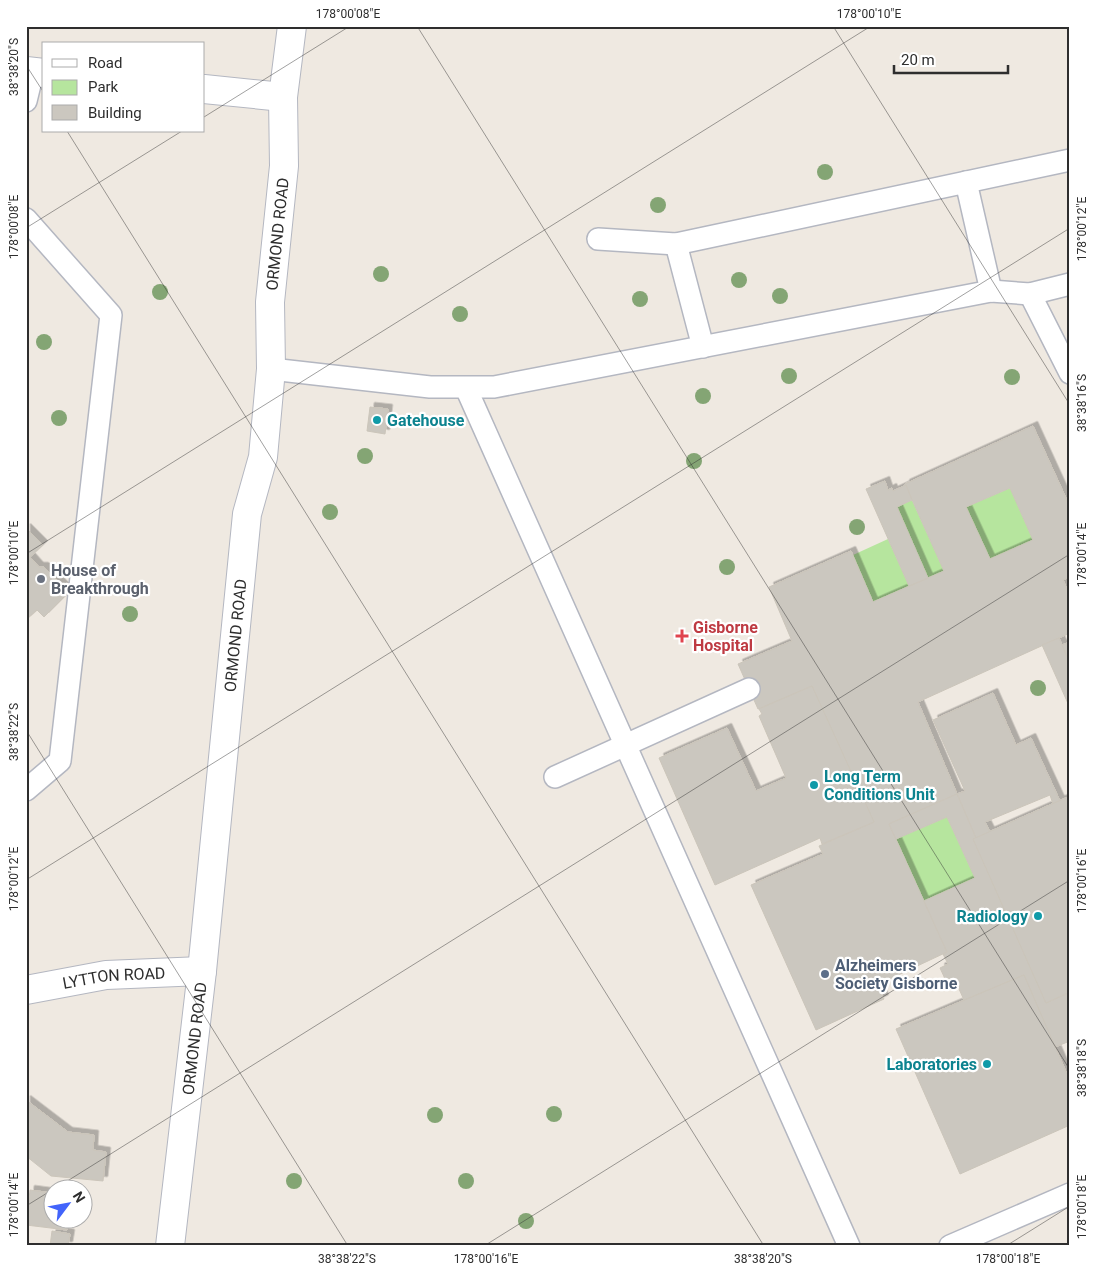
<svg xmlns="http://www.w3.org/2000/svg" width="1096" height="1272" font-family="Roboto,sans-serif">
  <defs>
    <filter id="shadow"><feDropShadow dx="4.5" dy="-4.5" stdDeviation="0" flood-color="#0004"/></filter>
  </defs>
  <rect width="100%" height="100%" fill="#efe9e1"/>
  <g fill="#b6e59e">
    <path d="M 1010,488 L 1033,540 L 990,559 L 966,507 Z"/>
    <path d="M 912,500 L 944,571 L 928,578 L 897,507 Z"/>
    <path d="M 888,539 L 909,586 L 873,602 L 853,555 Z"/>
    <path d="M 947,817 L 975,878 L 924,901 L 896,839 Z"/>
  </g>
  <g fill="#cbc7bf" stroke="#cbc5ba" fill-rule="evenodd" filter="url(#shadow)">
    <path d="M 370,407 L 388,409 L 385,434 L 367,431 Z"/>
    <path d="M 1033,426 L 1070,507 L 1070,577 L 1063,580 L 1070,596 L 1070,633 L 918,702 L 957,794 L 889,824 L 947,952 L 881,983 L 879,980 L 876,981 L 884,999 L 816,1030 L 751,885 L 823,854 L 819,846 L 874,822 L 812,686 L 758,709 L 738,664 L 792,641 L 769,587 L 851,551 L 873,602 L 944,571 L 905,484 ZM 1010,488 L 1033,540 L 990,559 L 966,507 Z"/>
    <path d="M 885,481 L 888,490 L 892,488 L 893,491 L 906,485 L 912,500 L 897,507 L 928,578 L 909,586 L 866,489 Z"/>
    <path d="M 26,528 L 43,545 L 30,557 L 39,567 L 44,567 L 69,592 L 44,617 L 37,610 L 26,620 Z"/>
    <path d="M 1059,638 L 1070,663 L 1070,708 L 1042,645 Z"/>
    <path d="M 1070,642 L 1070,659 L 1068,659 L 1062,645 Z"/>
    <path d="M 812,686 L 874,822 L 822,844 L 820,838 L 715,885 L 659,758 L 727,728 L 756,791 L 786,778 L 759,716 L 762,714 L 759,709 Z"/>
    <path d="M 993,693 L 1016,745 L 1031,738 L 1060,801 L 1053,804 L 1050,795 L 985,822 L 990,832 L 976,838 L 957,794 L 965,791 L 933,720 Z"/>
    <path d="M 957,794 L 976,838 L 973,839 L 1046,1003 L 1070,992 L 1070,1041 L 1055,1047 L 1024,975 L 964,1000 L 954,978 L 946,981 L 940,968 L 948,964 L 943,954 L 947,952 L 924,901 L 975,878 L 947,817 L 896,839 L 889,824 Z"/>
    <path d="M 1070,796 L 1070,992 L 1046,1003 L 973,839 Z"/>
    <path d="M 1024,975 L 1070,1081 L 1070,1125 L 960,1174 L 896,1029 Z"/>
    <path d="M 26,1100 L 68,1132 L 94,1135 L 93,1150 L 106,1152 L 103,1181 L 51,1176 L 26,1156 Z"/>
    <path d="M 30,1190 L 52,1193 L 52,1220 L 69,1220 L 67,1230 L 26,1225 Z"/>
    <path d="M 52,1231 L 70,1234 L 68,1246 L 50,1246 Z"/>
  </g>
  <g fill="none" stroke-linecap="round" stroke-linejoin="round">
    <g stroke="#b4b7c1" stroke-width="24">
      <g id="service">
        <path d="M 26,101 L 33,72"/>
        <path d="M 966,182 L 991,291"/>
        <path d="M 26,219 L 111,315 L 60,761 L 26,790"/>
        <path d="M 598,239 L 676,244 L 1070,160"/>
        <path d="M 676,244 L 703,347"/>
        <path d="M 1030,294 L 1070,373"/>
        <path d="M 271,369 L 430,387 L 494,387 L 991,291 L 1030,294 L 1070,284"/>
        <path d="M 466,388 L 849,1246"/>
        <path d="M 555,777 L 749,689"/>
        <path d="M 950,1246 L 1070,1194"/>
      </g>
    </g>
    <g stroke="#b4b7c1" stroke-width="30">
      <g id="minor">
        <path d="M 26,71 L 44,73"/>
        <path d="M 204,89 L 283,97"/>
      </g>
    </g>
    <g stroke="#b4b7c1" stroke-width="30">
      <g id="secondary">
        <path id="s1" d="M 26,990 L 106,975 L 202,971"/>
        <path id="s2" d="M 170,1246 L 202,971 L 247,514 L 263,457 L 271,369 L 270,302 L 284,166 L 283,97 L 292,26"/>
      </g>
    </g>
    <use href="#service" stroke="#fff" stroke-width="21"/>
    <use href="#minor" stroke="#fff" stroke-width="28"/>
    <use href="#secondary" stroke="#fff" stroke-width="28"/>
  </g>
  <g fill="#84a574">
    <circle cx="825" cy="172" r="8"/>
    <circle cx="658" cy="205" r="8"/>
    <circle cx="381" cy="274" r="8"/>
    <circle cx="739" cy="280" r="8"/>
    <circle cx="160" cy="292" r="8"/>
    <circle cx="780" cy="296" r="8"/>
    <circle cx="640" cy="299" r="8"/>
    <circle cx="460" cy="314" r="8"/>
    <circle cx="44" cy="342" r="8"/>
    <circle cx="789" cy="376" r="8"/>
    <circle cx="1012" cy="377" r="8"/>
    <circle cx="703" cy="396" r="8"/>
    <circle cx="59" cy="418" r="8"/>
    <circle cx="365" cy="456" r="8"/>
    <circle cx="694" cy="461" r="8"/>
    <circle cx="330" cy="512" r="8"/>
    <circle cx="857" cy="527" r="8"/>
    <circle cx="727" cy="567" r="8"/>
    <circle cx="130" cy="614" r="8"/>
    <circle cx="1038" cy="688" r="8"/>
    <circle cx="554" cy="1114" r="8"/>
    <circle cx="435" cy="1115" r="8"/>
    <circle cx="294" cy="1181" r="8"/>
    <circle cx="466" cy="1181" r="8"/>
    <circle cx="526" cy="1221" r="8"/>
  </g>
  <path fill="none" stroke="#2e2e2e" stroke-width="1" stroke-opacity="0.45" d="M 417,26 L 1070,1070M 833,26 L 1070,405M 26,65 L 44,93M 204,117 L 350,26M 67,131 L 764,1246M 26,228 L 182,131M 26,554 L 871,26M 26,730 L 348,1246M 26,880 L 1070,228M 53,1190 L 1070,554M 26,1206 L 52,1190M 484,1246 L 1070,880M 1006,1246 L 1070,1206"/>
  <g fill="#0f9aa8" stroke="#fff" stroke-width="2">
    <circle cx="377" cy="420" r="5"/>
    <circle cx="814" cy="785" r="5"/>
    <circle cx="1038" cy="916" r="5"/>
    <circle cx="987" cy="1064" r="5"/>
  </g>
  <circle fill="#6b7280" stroke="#fff" stroke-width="2" cx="41" cy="579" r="5"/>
  <path fill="#e0444e" stroke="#fff" stroke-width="2" d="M679.5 628.5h5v5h5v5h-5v5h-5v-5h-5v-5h5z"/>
  <circle fill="#5c6f8a" stroke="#fff" stroke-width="2" cx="825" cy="974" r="5"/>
  <g text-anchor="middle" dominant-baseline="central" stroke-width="4.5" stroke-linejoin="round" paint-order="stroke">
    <g font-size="16" fill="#2e2e2e" stroke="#fff">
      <text stroke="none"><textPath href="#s2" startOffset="1019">ORMOND ROAD</textPath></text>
      <text stroke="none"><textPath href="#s2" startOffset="614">ORMOND ROAD</textPath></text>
      <text stroke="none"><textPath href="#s1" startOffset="89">LYTTON ROAD</textPath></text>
      <text stroke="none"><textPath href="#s2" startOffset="209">ORMOND ROAD</textPath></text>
    </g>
    <g font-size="16" font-weight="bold" fill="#0d838f" stroke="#fff" text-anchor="start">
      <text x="387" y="420">Gatehouse</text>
      <text x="824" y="776">Long Term<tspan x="824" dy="18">Conditions Unit</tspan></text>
      <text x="1028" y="916" text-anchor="end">Radiology</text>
      <text x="977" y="1064" text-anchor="end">Laboratories</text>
    </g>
    <g font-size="16" font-weight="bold" fill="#5b616d" stroke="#fff" text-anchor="start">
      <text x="51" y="570">House of<tspan x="51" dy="18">Breakthrough</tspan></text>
    </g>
    <g font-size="16" font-weight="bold" fill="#be3a42" stroke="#fff" text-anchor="start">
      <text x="693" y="627">Gisborne<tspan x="693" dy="18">Hospital</tspan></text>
    </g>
    <g font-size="16" font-weight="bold" fill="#4e5e75" stroke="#fff" text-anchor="start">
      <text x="835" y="965">Alzheimers<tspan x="835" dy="18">Society Gisborne</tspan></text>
    </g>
  </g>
  <rect width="1096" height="1272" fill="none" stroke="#ffffff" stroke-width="55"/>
  <rect x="42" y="42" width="162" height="90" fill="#ffffff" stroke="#ababab"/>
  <rect x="52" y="59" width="25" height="8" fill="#ffffff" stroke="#ababab"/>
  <text x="88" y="68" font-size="15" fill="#2e2e2e">Road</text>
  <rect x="52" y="80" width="25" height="15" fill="#b6e59e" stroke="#ababab"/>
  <text x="88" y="92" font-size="15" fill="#2e2e2e">Park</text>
  <rect x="52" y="105" width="25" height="15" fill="#cbc7bf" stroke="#ababab"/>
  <text x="88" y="118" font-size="15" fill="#2e2e2e">Building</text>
  <g transform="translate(68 1204) rotate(58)"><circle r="24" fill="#ffffff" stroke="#ababab"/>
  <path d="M0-4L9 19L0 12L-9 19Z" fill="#4264fb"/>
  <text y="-8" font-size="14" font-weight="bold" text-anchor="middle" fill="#2e2e2e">N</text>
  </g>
  <path d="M894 65v8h114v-8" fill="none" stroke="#2e2e2e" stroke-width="2.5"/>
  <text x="901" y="65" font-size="15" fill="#2e2e2e" stroke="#ffffff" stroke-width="4" paint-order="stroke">20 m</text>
  <rect x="28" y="28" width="1040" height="1216" fill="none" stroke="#2e2e2e" stroke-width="2"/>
  <g font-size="12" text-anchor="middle" fill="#2e2e2e">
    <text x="348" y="18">178°00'08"E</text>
    <text x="869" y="18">178°00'10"E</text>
    <text transform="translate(14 67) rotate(-90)" y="4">38°38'20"S</text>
    <text transform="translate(14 227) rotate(-90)" y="4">178°00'08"E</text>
    <text transform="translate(1082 229) rotate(-90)" y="4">178°00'12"E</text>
    <text transform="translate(1082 403) rotate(-90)" y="4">38°38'16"S</text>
    <text transform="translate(14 553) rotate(-90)" y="4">178°00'10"E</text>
    <text transform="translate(1082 555) rotate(-90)" y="4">178°00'14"E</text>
    <text transform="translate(14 732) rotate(-90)" y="4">38°38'22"S</text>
    <text transform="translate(14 879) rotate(-90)" y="4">178°00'12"E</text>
    <text transform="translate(1082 881) rotate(-90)" y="4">178°00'16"E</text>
    <text transform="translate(1082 1068) rotate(-90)" y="4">38°38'18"S</text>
    <text transform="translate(14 1205) rotate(-90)" y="4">178°00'14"E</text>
    <text transform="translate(1082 1207) rotate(-90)" y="4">178°00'18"E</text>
    <text x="347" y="1263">38°38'22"S</text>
    <text x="486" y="1263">178°00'16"E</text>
    <text x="763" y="1263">38°38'20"S</text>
    <text x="1008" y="1263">178°00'18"E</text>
  </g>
</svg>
